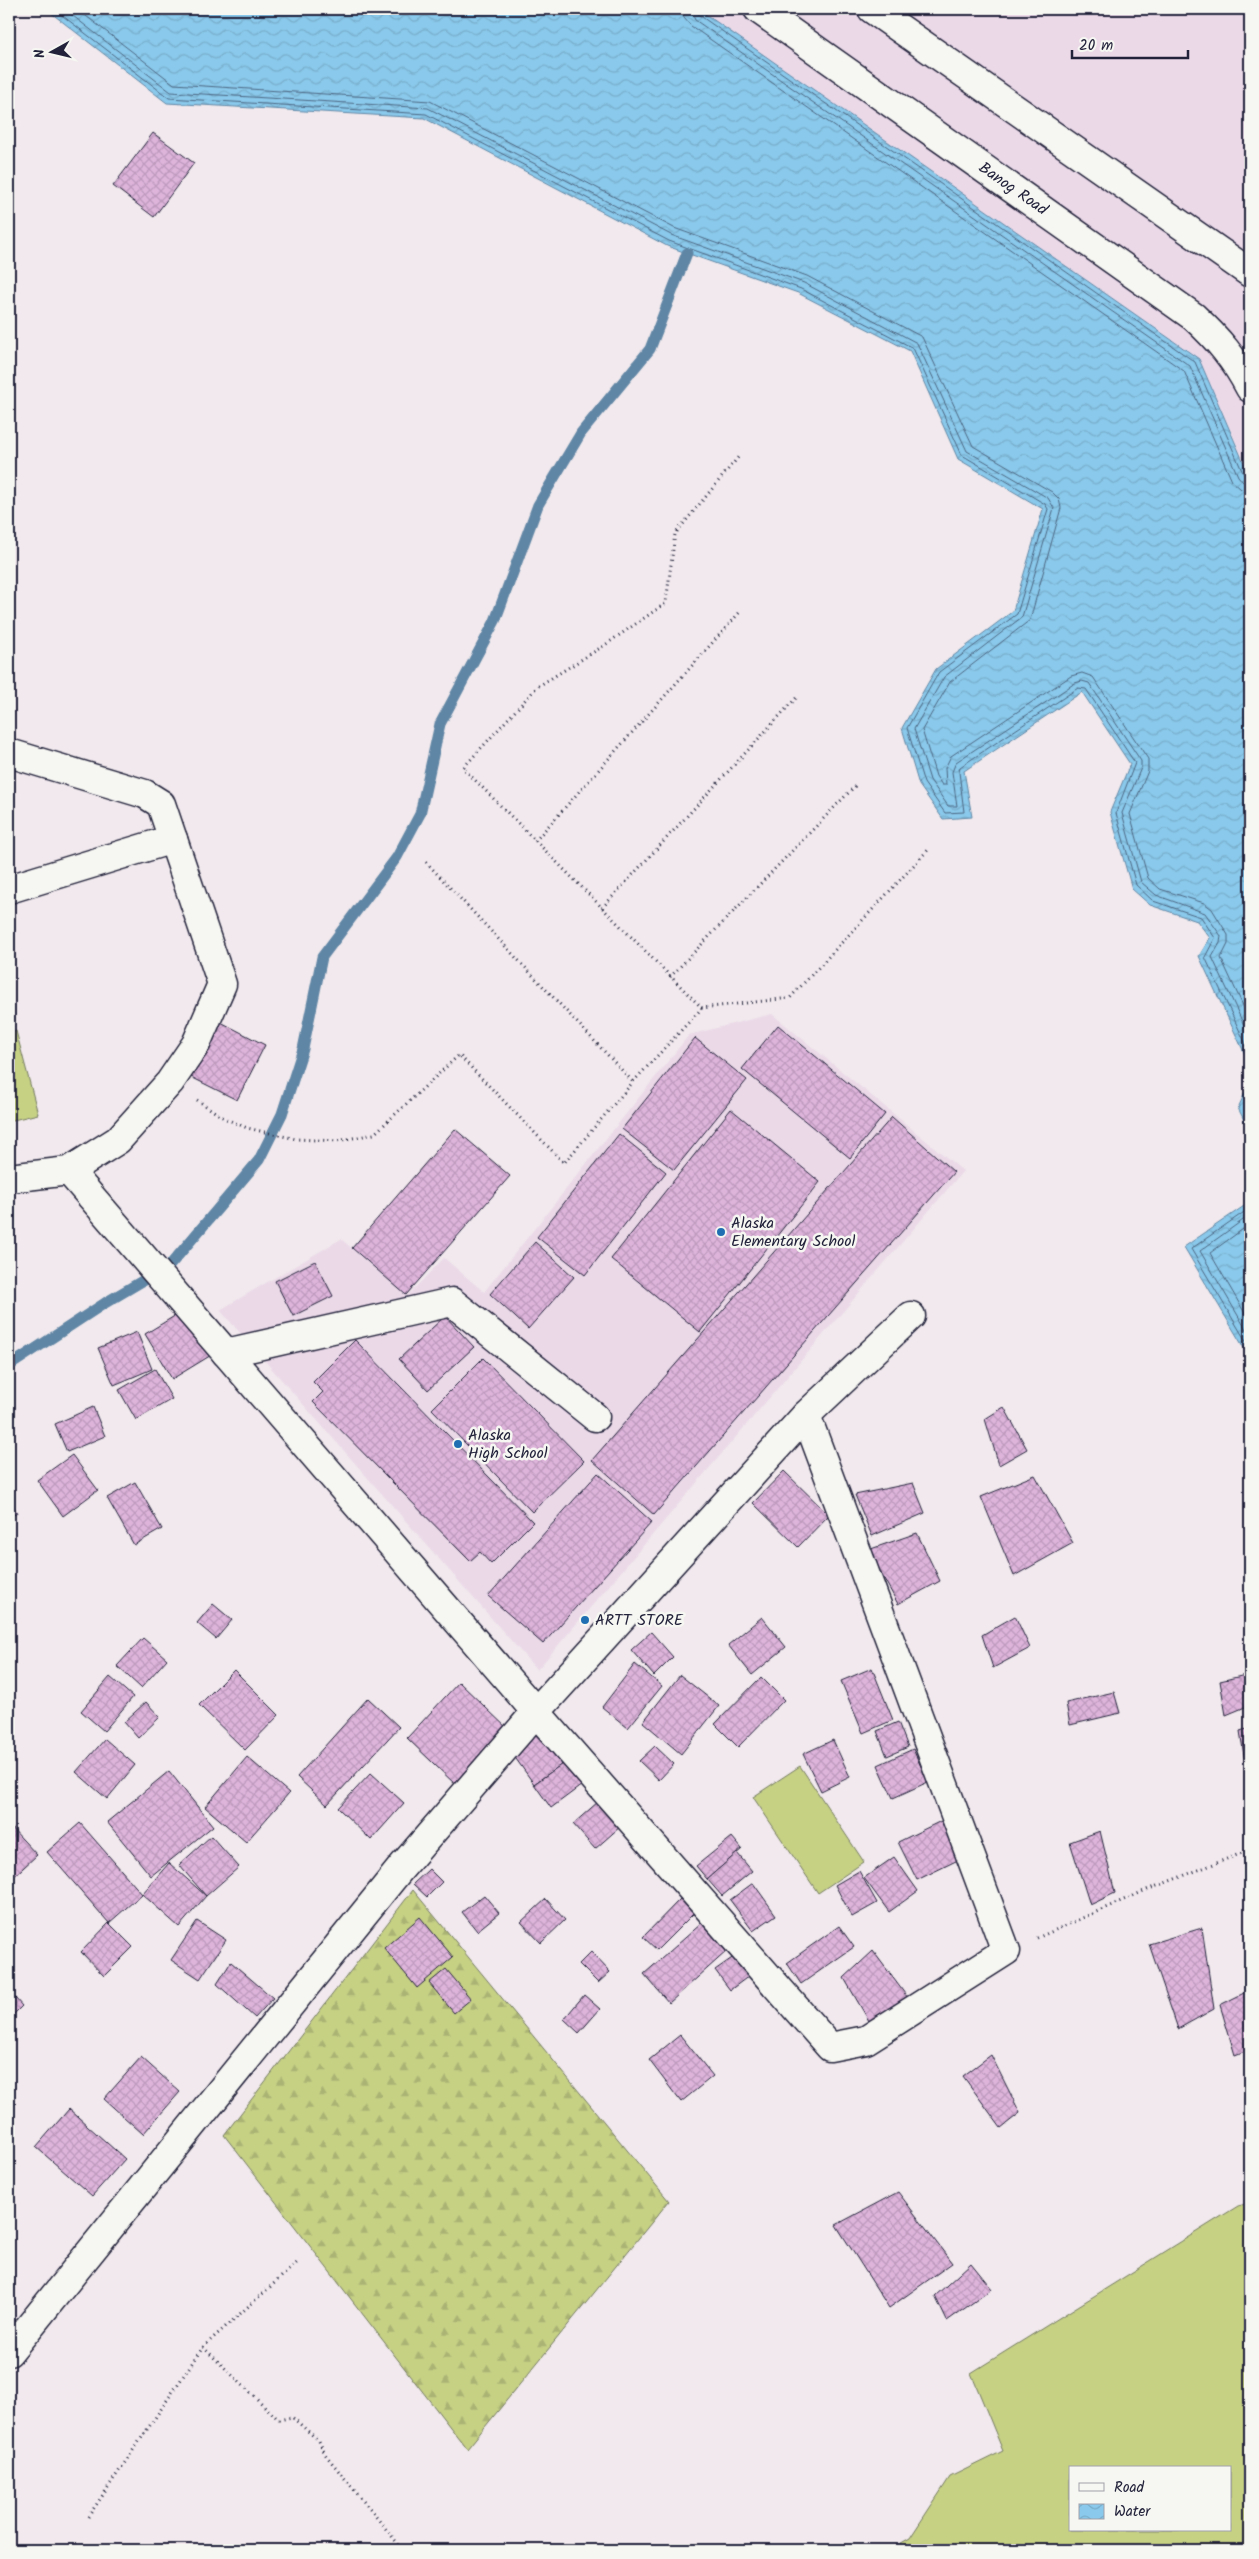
<svg xmlns="http://www.w3.org/2000/svg" width="1259" height="2559" font-family="Kalam,sans-serif">
  <defs>
    <pattern id="forest-firs" width="22" height="20" patternUnits="userSpaceOnUse" patternTransform="scale(1.25)"><rect width="22" height="20" fill="#c6d184"/><path d="M5 1l3.5 6h-7zM16 11l3.5 6h-7z" fill="#aab373"/></pattern>
    <pattern id="water-waves" width="16" height="10" patternUnits="userSpaceOnUse" patternTransform="scale(1.25)"><rect width="16" height="10" fill="#8ac9eb"/><path d="M0 5q4-4 8 0t8 0" fill="none" stroke="#77acca"/></pattern>
    <pattern id="building-cross-hatch" width="8" height="8" patternUnits="userSpaceOnUse" patternTransform="scale(1.25)"><rect width="8" height="8" fill="#deb4db"/><path d="M0 0l8 8M0 8l8-8" fill="none" stroke="#be9abd"/></pattern>
  </defs>
  <rect width="100%" height="100%" fill="#f1e9ed"/>
  <filter id="ink" filterUnits="userSpaceOnUse"><feTurbulence type="fractalNoise" baseFrequency=".02" numOctaves="2"/><feDisplacementMap in="SourceGraphic" scale="10" xChannelSelector="R" yChannelSelector="G"/><feConvolveMatrix kernelMatrix="1 2 1 2 8 2 1 2 1" color-interpolation-filters="sRGB"/></filter>
  <g filter="url(#ink)">
    <g fill="#ebd9e8">
      <path d="M 698,9 L 1250,9 L 1250,474 L 1199,359 Z"/>
      <path d="M 772,1014 L 963,1171 L 537,1670 L 220,1310 L 341,1239 L 407,1296 L 444,1258 L 484,1292 L 689,1035 Z"/>
    </g>
    <g fill="#c6d184" stroke="#747a60" fill-rule="evenodd">
      <path d="M 16,1031 L 38,1114 L 9,1121 L 9,1033 Z"/>
      <path d="M 800,1766 L 864,1862 L 818,1893 L 753,1797 Z"/>
      <path d="M 1250,2203 L 1250,2550 L 889,2550 L 910,2538 L 950,2477 L 1003,2451 L 971,2373 L 1238,2206 ZM 1070,2468 L 1230,2468 L 1230,2530 L 1070,2530 Z"/>
    </g>
    <path fill="url(#forest-firs)" stroke="#747a60" d="M 413,1890 L 669,2201 L 467,2449 L 224,2135 Z"/>
    <g fill="url(#water-waves)" stroke="#6086a5">
      <path d="M 46,9 L 698,9 L 1199,359 L 1250,477 L 1250,1065 L 1199,956 L 1210,938 L 1197,921 L 1150,905 L 1132,889 L 1110,812 L 1130,764 L 1082,692 L 964,771 L 972,817 L 943,819 L 919,785 L 902,728 L 936,669 L 1013,611 L 1043,509 L 958,459 L 910,351 L 798,293 L 667,246 L 424,118 L 167,103 Z"/>
      <path d="M 1250,1082 L 1250,1132 L 1238,1108 Z"/>
      <path d="M 1250,1202 L 1250,1358 L 1184,1247 Z"/>
    </g>
    <g fill="none" stroke-linecap="round" stroke-linejoin="round">
      <g stroke="#4c6581" stroke-width="1">
        <path d="M 54,9 L 169,98 L 426,114 L 669,241 L 801,289 L 913,348 L 962,455 L 1045,504 L 1048,509 L 1017,614 L 939,672 L 907,728 L 924,783 L 945,813 L 964,812 L 959,772 L 960,767 L 1078,688 L 1086,689 L 1135,763 L 1116,813 L 1136,885 L 1153,901 L 1201,917 L 1215,938 L 1205,957 L 1250,1053"/>
        <path d="M 64,9 L 171,92 L 428,108 L 671,235 L 804,283 L 917,343 L 967,451 L 1048,498 L 1054,508 L 1022,617 L 944,677 L 914,729 L 930,780 L 948,806 L 957,806 L 952,772 L 956,762 L 1075,683 L 1082,681 L 1089,683 L 1141,761 L 1141,768 L 1122,813 L 1141,882 L 1156,895 L 1205,913 L 1221,936 L 1220,943 L 1212,957 L 1250,1038"/>
        <path d="M 77,9 L 174,84 L 430,101 L 674,228 L 807,276 L 922,337 L 973,446 L 1052,492 L 1059,499 L 1061,508 L 1030,620 L 950,682 L 922,730 L 936,776 L 942,785 L 946,785 L 945,768 L 951,756 L 1071,676 L 1082,673 L 1093,677 L 1148,759 L 1148,771 L 1130,814 L 1148,878 L 1160,889 L 1204,903 L 1212,909 L 1228,935 L 1228,944 L 1221,958 L 1250,1021"/>
        <path d="M 682,9 L 684,18 L 691,26 L 1184,371 L 1232,481 L 1241,489 L 1250,491"/>
        <path d="M 690,9 L 695,20 L 1190,366 L 1238,476 L 1243,482 L 1250,483"/>
        <path d="M 696,9 L 699,15 L 1195,362 L 1243,473 L 1250,477"/>
        <path d="M 1250,1208 L 1191,1249 L 1250,1348"/>
        <path d="M 1250,1215 L 1200,1251 L 1250,1336"/>
        <path d="M 1250,1224 L 1210,1253 L 1250,1322"/>
      </g>
      <path stroke="#6086a5" stroke-width="11" d="M 9,1366 L 105,1303 L 171,1264 L 259,1160 L 282,1114 L 303,1049 L 322,957 L 397,857 L 420,814 L 440,724 L 495,621 L 538,505 L 581,433 L 650,349 L 687,253"/>
    </g>
    <g fill="url(#building-cross-hatch)" stroke="#22223b">
      <path d="M 153,133 L 194,163 L 154,217 L 113,186 Z"/>
      <path d="M 217,1020 L 265,1045 L 237,1100 L 189,1076 Z"/>
      <path d="M 778,1025 L 885,1114 L 850,1158 L 742,1069 Z"/>
      <path d="M 695,1038 L 747,1080 L 674,1170 L 622,1129 Z"/>
      <path d="M 731,1109 L 820,1182 L 700,1332 L 611,1259 Z"/>
      <path d="M 892,1117 L 954,1172 L 654,1515 L 592,1460 Z"/>
      <path d="M 455,1129 L 510,1176 L 406,1295 L 352,1248 Z"/>
      <path d="M 619,1134 L 666,1172 L 585,1275 L 537,1237 Z"/>
      <path d="M 535,1242 L 574,1277 L 528,1329 L 490,1294 Z"/>
      <path d="M 315,1261 L 333,1296 L 293,1316 L 275,1281 Z"/>
      <path d="M 186,1309 L 213,1354 L 172,1379 L 145,1334 Z"/>
      <path d="M 445,1316 L 474,1347 L 428,1390 L 399,1359 Z"/>
      <path d="M 137,1332 L 152,1369 L 114,1385 L 98,1348 Z"/>
      <path d="M 355,1340 L 533,1522 L 491,1564 L 480,1552 L 470,1561 L 313,1402 L 323,1392 L 313,1382 Z"/>
      <path d="M 483,1358 L 584,1461 L 532,1512 L 432,1409 Z"/>
      <path d="M 155,1369 L 172,1399 L 136,1420 L 119,1390 Z"/>
      <path d="M 93,1407 L 105,1436 L 67,1452 L 55,1424 Z"/>
      <path d="M 1004,1407 L 1027,1449 L 999,1465 L 985,1419 Z"/>
      <path d="M 72,1455 L 98,1490 L 63,1516 L 37,1480 Z"/>
      <path d="M 784,1471 L 829,1515 L 798,1547 L 753,1503 Z"/>
      <path d="M 598,1473 L 652,1522 L 543,1644 L 488,1596 Z"/>
      <path d="M 1035,1475 L 1073,1543 L 1014,1576 L 981,1497 Z"/>
      <path d="M 135,1482 L 162,1529 L 134,1545 L 107,1498 Z"/>
      <path d="M 913,1483 L 925,1513 L 872,1536 L 855,1495 Z"/>
      <path d="M 9,1498 L 17,1513 L 9,1518 Z"/>
      <path d="M 917,1533 L 940,1581 L 898,1604 L 868,1550 Z"/>
      <path d="M 213,1604 L 232,1620 L 216,1639 L 197,1623 Z"/>
      <path d="M 1015,1616 L 1030,1648 L 993,1668 L 982,1635 Z"/>
      <path d="M 762,1617 L 786,1647 L 752,1675 L 728,1645 Z"/>
      <path d="M 651,1632 L 673,1657 L 654,1676 L 631,1650 Z"/>
      <path d="M 143,1638 L 167,1659 L 141,1688 L 117,1666 Z"/>
      <path d="M 635,1664 L 662,1686 L 628,1728 L 602,1707 Z"/>
      <path d="M 872,1668 L 893,1720 L 863,1733 L 841,1681 Z"/>
      <path d="M 234,1670 L 279,1715 L 245,1750 L 199,1705 Z"/>
      <path d="M 1250,1674 L 1250,1705 L 1226,1715 L 1220,1681 Z"/>
      <path d="M 680,1675 L 719,1706 L 681,1754 L 643,1722 Z"/>
      <path d="M 110,1677 L 133,1697 L 104,1731 L 81,1711 Z"/>
      <path d="M 761,1677 L 784,1700 L 738,1747 L 715,1724 Z"/>
      <path d="M 459,1682 L 511,1732 L 458,1787 L 407,1738 Z"/>
      <path d="M 1114,1692 L 1120,1713 L 1070,1725 L 1066,1703 Z"/>
      <path d="M 368,1698 L 399,1727 L 327,1805 L 297,1777 Z"/>
      <path d="M 146,1702 L 160,1717 L 138,1738 L 124,1722 Z"/>
      <path d="M 898,1722 L 908,1747 L 887,1756 L 877,1731 Z"/>
      <path d="M 1250,1728 L 1250,1759 L 1245,1762 L 1240,1731 Z"/>
      <path d="M 542,1730 L 565,1762 L 534,1784 L 511,1752 Z"/>
      <path d="M 105,1739 L 135,1765 L 107,1799 L 76,1772 Z"/>
      <path d="M 833,1740 L 850,1777 L 821,1791 L 803,1754 Z"/>
      <path d="M 655,1746 L 674,1764 L 659,1780 L 639,1761 Z"/>
      <path d="M 913,1749 L 928,1782 L 893,1798 L 878,1765 Z"/>
      <path d="M 247,1757 L 289,1793 L 246,1842 L 205,1807 Z"/>
      <path d="M 565,1762 L 582,1785 L 551,1808 L 534,1784 Z"/>
      <path d="M 169,1771 L 213,1826 L 151,1876 L 107,1822 Z"/>
      <path d="M 371,1773 L 404,1803 L 371,1840 L 338,1808 Z"/>
      <path d="M 599,1801 L 621,1826 L 595,1849 L 573,1824 Z"/>
      <path d="M 941,1821 L 960,1859 L 917,1880 L 898,1842 Z"/>
      <path d="M 80,1823 L 142,1894 L 109,1923 L 47,1852 Z"/>
      <path d="M 9,1825 L 37,1855 L 9,1881 Z"/>
      <path d="M 1100,1831 L 1115,1893 L 1090,1905 L 1070,1842 Z"/>
      <path d="M 211,1836 L 239,1867 L 206,1896 L 179,1865 Z"/>
      <path d="M 732,1837 L 742,1849 L 707,1879 L 696,1866 Z"/>
      <path d="M 737,1853 L 752,1871 L 722,1896 L 707,1879 Z"/>
      <path d="M 894,1857 L 918,1891 L 889,1912 L 864,1878 Z"/>
      <path d="M 169,1863 L 206,1896 L 179,1927 L 142,1894 Z"/>
      <path d="M 429,1869 L 442,1882 L 427,1897 L 413,1884 Z"/>
      <path d="M 859,1871 L 877,1903 L 852,1917 L 835,1885 Z"/>
      <path d="M 753,1883 L 776,1915 L 753,1931 L 730,1900 Z"/>
      <path d="M 484,1895 L 499,1913 L 477,1931 L 462,1912 Z"/>
      <path d="M 546,1899 L 565,1920 L 541,1943 L 521,1922 Z"/>
      <path d="M 680,1899 L 694,1913 L 657,1950 L 643,1937 Z"/>
      <path d="M 420,1917 L 453,1957 L 417,1988 L 384,1948 Z"/>
      <path d="M 197,1921 L 226,1940 L 200,1979 L 171,1960 Z"/>
      <path d="M 109,1923 L 133,1947 L 104,1976 L 81,1952 Z"/>
      <path d="M 702,1923 L 727,1951 L 669,2003 L 644,1974 Z"/>
      <path d="M 839,1926 L 854,1947 L 801,1984 L 787,1963 Z"/>
      <path d="M 1202,1928 L 1214,2009 L 1178,2029 L 1149,1944 Z"/>
      <path d="M 873,1951 L 911,2002 L 869,2021 L 844,1978 Z"/>
      <path d="M 591,1952 L 610,1972 L 598,1983 L 579,1964 Z"/>
      <path d="M 735,1956 L 749,1976 L 730,1990 L 715,1970 Z"/>
      <path d="M 231,1962 L 273,1998 L 255,2018 L 217,1984 Z"/>
      <path d="M 446,1969 L 471,1999 L 454,2013 L 429,1983 Z"/>
      <path d="M 1250,1990 L 1250,2049 L 1235,2055 L 1220,2005 Z"/>
      <path d="M 9,1991 L 22,2006 L 9,2019 Z"/>
      <path d="M 584,1995 L 600,2009 L 579,2033 L 564,2019 Z"/>
      <path d="M 680,2035 L 713,2076 L 681,2102 L 649,2060 Z"/>
      <path d="M 991,2055 L 1020,2113 L 1001,2128 L 963,2076 Z"/>
      <path d="M 141,2057 L 180,2092 L 143,2134 L 104,2099 Z"/>
      <path d="M 69,2109 L 125,2159 L 92,2196 L 36,2147 Z"/>
      <path d="M 898,2192 L 952,2263 L 889,2308 L 836,2225 Z"/>
      <path d="M 971,2263 L 992,2289 L 947,2321 L 935,2296 Z"/>
    </g>
    <g fill="none" stroke-linecap="round" stroke-linejoin="round">
      <g stroke="#22223b" stroke-width="31">
        <g id="minor">
          <path d="M 758,9 L 1194,317 C 1218,339 1235,359 1250,388"/>
          <path d="M 872,9 L 1250,273"/>
          <path d="M 9,753 L 145,794 L 161,804 L 222,984 L 196,1044 L 170,1082 L 118,1140 L 69,1171 L 9,1178"/>
          <path d="M 9,889 L 173,839"/>
          <path d="M 69,1171 L 536,1712 L 830,2047 L 866,2040 L 1006,1951 L 806,1415"/>
          <path d="M 226,1353 L 452,1302 L 595,1417"/>
          <path d="M 9,2352 L 401,1868 L 536,1712 L 806,1415 L 911,1316"/>
        </g>
      </g>
      <g stroke="#22223b" stroke-width="3" stroke-dasharray="1 4" stroke-linecap="butt">
        <path d="M 535,841 L 740,612"/>
        <path d="M 426,862 L 633,1082"/>
        <path d="M 602,908 L 798,696"/>
        <path d="M 670,977 L 857,784"/>
        <path d="M 702,1008 L 463,768 L 537,687 L 605,645 L 666,603 L 675,534 L 740,455"/>
        <path d="M 197,1100 L 224,1118 L 247,1128 L 296,1139 L 337,1141 L 374,1134 L 459,1055 L 564,1163 L 633,1082 L 702,1008 L 790,998 L 928,850"/>
        <path d="M 1037,1938 L 1144,1891 L 1250,1850"/>
        <path d="M 203,2347 L 279,2420 L 292,2417 L 319,2441 L 325,2454 L 403,2550"/>
        <path d="M 88,2517 L 203,2347 L 299,2261"/>
      </g>
      <use href="#minor" stroke="#f6f6f2" stroke-width="28"/>
    </g>
  </g>
  <g fill="#1f6fb2" stroke="#f6f6f2" stroke-width="2">
    <circle cx="721" cy="1232" r="5"/>
    <circle cx="458" cy="1444" r="5"/>
    <circle cx="585" cy="1620" r="5"/>
  </g>
  <g text-anchor="middle" dominant-baseline="central" stroke-width="5" stroke-linejoin="round" paint-order="stroke">
    <g font-size="16" fill="#22223b" stroke="#f6f6f2">
      <text transform="translate(1013 189) rotate(35)">Banog Road</text>
    </g>
    <g font-size="16" fill="#22223b" stroke="#f6f6f2" text-anchor="start">
      <text x="731" y="1223">Alaska<tspan x="731" dy="18">Elementary School</tspan></text>
      <text x="468" y="1435">Alaska<tspan x="468" dy="18">High School</tspan></text>
      <text x="595" y="1620">ARTT STORE</text>
    </g>
  </g>
  <rect width="1259" height="2559" fill="none" stroke="#f6f6f2" stroke-width="30"/>
  <rect x="15" y="15" width="1229" height="2529" fill="none" stroke="#22223b" stroke-width="2" filter="url(#ink)"/>
  <rect x="1069" y="2466" width="162" height="65" fill="#f6f6f2" stroke="#a1a1a9"/>
  <rect x="1079" y="2483" width="25" height="8" fill="#f6f6f2" stroke="#a1a1a9"/>
  <text x="1114" y="2492" font-size="15" fill="#22223b">Road</text>
  <rect x="1079" y="2504" width="25" height="15" fill="url(#water-waves)" stroke="#a1a1a9"/>
  <text x="1114" y="2516" font-size="15" fill="#22223b">Water</text>
  <g transform="translate(52 52) rotate(262)" stroke="#f6f6f2" stroke-width="4" paint-order="stroke">
  <path d="M0-4L9 19L0 12L-9 19Z" fill="#22223b"/>
  <text y="-8" font-size="14" font-weight="bold" text-anchor="middle" fill="#22223b">N</text>
  </g>
  <path d="M1072 50v8h116v-8" fill="none" stroke="#22223b" stroke-width="2.5"/>
  <text x="1079" y="50" font-size="15" fill="#22223b" stroke="#f6f6f2" stroke-width="4" paint-order="stroke">20 m</text>
</svg>
